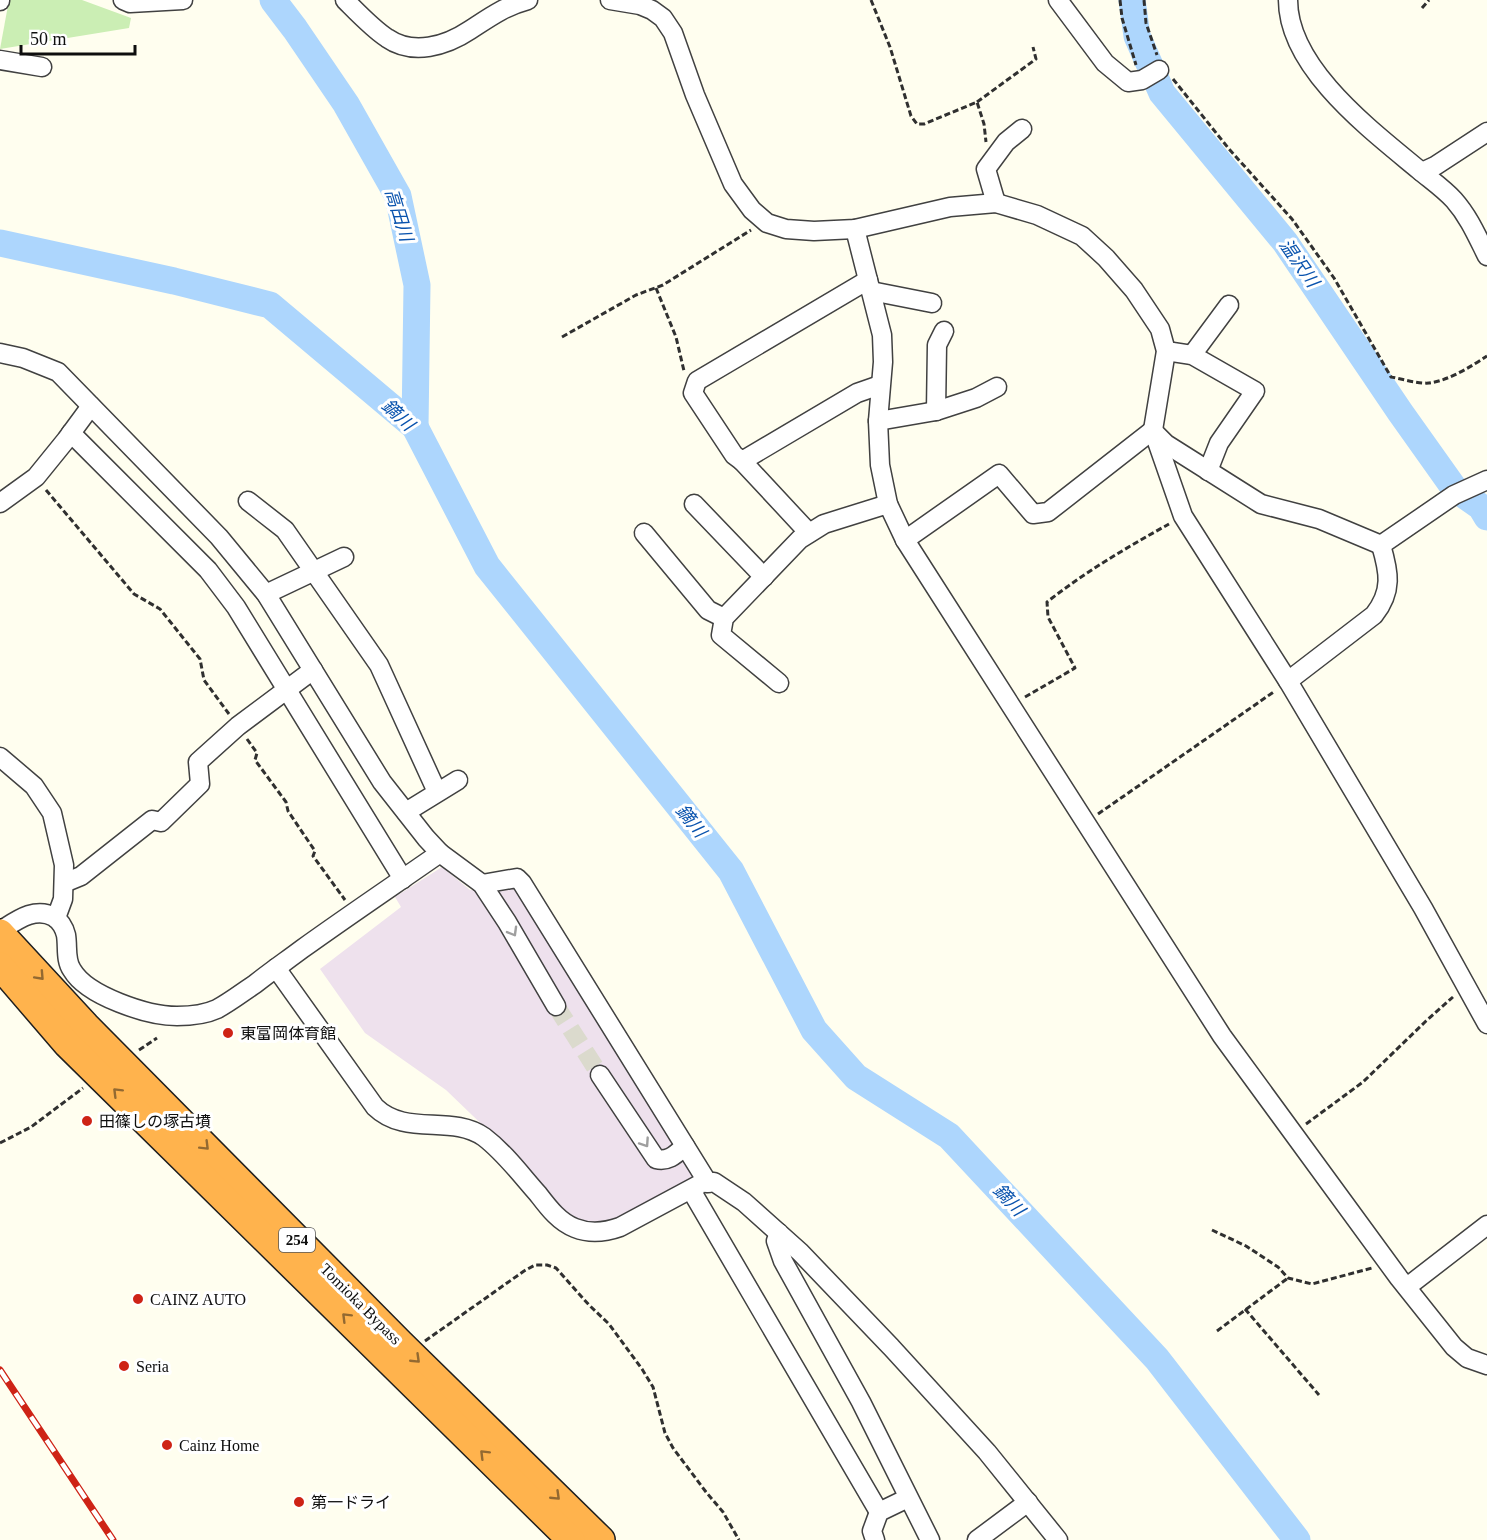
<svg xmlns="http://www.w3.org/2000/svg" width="1487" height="1540" font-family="'Times New Roman','Noto Sans JP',serif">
  <rect width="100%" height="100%" fill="#fffeef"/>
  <path fill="#eee1ed" d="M 442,867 L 470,890 L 492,891 L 516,888 L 699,1178 L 613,1223 L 587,1226 L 567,1215 L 498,1140 L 446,1090 L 365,1033 L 320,969 L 401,907 L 395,897 Z"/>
  <path fill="#cbeeb4" d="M 9,0 L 82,0 L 131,18 L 129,28 L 0,49 Z"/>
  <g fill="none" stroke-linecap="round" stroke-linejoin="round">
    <g stroke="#add6fd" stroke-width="27">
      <path d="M 273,0 L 295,29 L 346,104 L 398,196 L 417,285 L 415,427"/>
      <path d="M 1132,0 L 1137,36 L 1162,93 L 1285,242 L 1400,412 L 1454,488 L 1481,507 L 1487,517"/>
      <path d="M 0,243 L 174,281 L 270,305 L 415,427 L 487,566 L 731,871 L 814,1030 L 856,1077 L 949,1136 L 1157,1359 L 1297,1540"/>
    </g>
    <path stroke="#dbdacd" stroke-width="18" stroke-dasharray="18 9" stroke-linecap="butt" d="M 556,1006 L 600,1075"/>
    <g stroke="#414141" stroke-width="21">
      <g id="minor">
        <path d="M 123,0 L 130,3 L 183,0"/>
        <path d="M 345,0 C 357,12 373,29 387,38 C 413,56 446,46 470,30 C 490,17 505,6 528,0"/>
        <path d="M 610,0 L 640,5 L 652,10 L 663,18 L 673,33 L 695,95 L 733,184 L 752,210 L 767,223 L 786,229 L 814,231 L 855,229 L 950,207 L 996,203 L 1037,215 L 1082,236 L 1106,258 L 1134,290 L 1160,329 L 1166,351 L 1153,430 L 1183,516 L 1288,681 L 1423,908 L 1487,1024"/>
        <path d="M 1058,0 L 1105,63 L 1128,82 L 1142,80 L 1159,70"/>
        <path d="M 1288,0 C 1288,68 1371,130 1419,170 C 1431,180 1444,189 1454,200 C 1469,217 1477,236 1487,256"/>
        <path d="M 0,1 L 0,0"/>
        <path d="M 0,60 L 42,67"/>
        <path d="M 1422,172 L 1435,166 L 1487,132"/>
        <path d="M 996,203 L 986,169 L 1006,142 L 1022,129"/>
        <path d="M 855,229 L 882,335 L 883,362 L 878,421 L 880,465 L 888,504 L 905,540 L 1222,1036 L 1399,1278 L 1454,1347 L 1467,1358 L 1487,1365"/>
        <path d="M 868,280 L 697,381 L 693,393 L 734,455 L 742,461 L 857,393 L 880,385"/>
        <path d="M 871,291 L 932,303"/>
        <path d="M 1166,351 L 1192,355 L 1255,391 L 1219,443 L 1208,471"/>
        <path d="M 0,353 L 23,358 L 58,372 L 219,537 L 266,594 L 382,782 L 426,838 L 440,853 C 394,885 348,916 302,949 C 286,961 270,972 255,984 C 243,992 230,1002 217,1009 C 204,1015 190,1016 177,1016 C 148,1016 87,996 72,970 C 65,960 68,947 66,935 C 64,927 60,921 54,917 C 35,906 16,921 0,931"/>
        <path d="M 1192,355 L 1229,305"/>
        <path d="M 936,411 L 937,345 L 944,331"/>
        <path d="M 878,421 L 936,411 L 976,398 L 997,387"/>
        <path d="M 1154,432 L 1166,444 L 1261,504 L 1319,519 L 1381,545 L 1454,495 L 1487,480"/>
        <path d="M 71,433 L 208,570 L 236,607 L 403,879"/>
        <path d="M 742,461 L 809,533"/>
        <path d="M 248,501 L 285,530 L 379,665 L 437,792"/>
        <path d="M 0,503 L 36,477 L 66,440 L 91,406"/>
        <path d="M 694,504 L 764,577"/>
        <path d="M 644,533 L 708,610 L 724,618"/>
        <path d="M 905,540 L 999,474 L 1033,514 L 1048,512 L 1153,430"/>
        <path d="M 266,594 L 344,557"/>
        <path d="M 1288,681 L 1374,615 C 1393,591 1389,572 1381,545"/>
        <path d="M 779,683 L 721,635 L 724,618 L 800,539 L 824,524 L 888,504"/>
        <path d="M 0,757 L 34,786 L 52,813 L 64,865 L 63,899 L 56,918"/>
        <path d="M 406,812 L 458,780"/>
        <path d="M 440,853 L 482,884 L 507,922 L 556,1006"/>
        <path d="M 64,883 L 81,876 L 152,820 L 161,822 L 200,784 L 198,762 L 238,726 L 313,670"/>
        <path d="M 482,884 L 517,878 L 522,883 L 708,1183"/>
        <path d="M 276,968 L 375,1107 C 406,1137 451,1114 484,1137 C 505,1153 521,1175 538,1194 C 548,1207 559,1222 575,1228 C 590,1234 606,1232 620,1227 L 702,1183 L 714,1182 L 744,1202 L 800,1252 L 891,1347 L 987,1452 L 1058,1540"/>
        <path d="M 600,1075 L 656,1159 C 669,1162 676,1154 685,1146"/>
        <path d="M 691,1190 L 879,1512"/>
        <path d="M 779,1233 L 776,1241 L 783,1261 L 861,1402 L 930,1540"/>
        <path d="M 1407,1287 L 1487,1225"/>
        <path d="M 875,1540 L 872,1531 L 879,1512 L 908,1498"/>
        <path d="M 977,1540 L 1028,1502"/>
      </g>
    </g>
    <g stroke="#1f1f1f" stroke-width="30">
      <g id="highway">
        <path d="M 0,933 L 86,1026 L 400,1343 L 601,1540"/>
        <path d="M 0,966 L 67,1044 L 571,1540"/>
      </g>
    </g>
    <g stroke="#303030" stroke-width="3" stroke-dasharray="6 3" stroke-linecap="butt">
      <path d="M 871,0 L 890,47 L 911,116 L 917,124 L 924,124 L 977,102 L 984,124 L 986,142"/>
      <path d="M 1120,0 L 1122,18 L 1136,65"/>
      <path d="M 1144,0 L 1146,23 L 1157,55"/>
      <path d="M 1422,8 L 1429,0"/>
      <path d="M 1173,79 L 1229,149 L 1292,219 L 1334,278 L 1391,377 C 1402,379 1419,384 1429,383 C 1448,381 1472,366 1487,356"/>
      <path d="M 977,102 L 1036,59 L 1033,47"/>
      <path d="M 656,288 L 676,337 L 684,371"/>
      <path d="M 562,337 L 636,295 L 663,285 L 751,230"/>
      <path d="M 46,490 L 134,594 L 160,609 L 200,659 L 204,680 L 229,714"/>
      <path d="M 1025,697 L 1075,668 L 1048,617 L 1047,602 C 1085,572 1126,548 1169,524"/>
      <path d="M 247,739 L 257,753 L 255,760 L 286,802 L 288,811 L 315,851 L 313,856 L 345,900"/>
      <path d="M 1098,814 L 1275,691"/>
      <path d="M 139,1050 L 157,1038"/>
      <path d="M 1306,1124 L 1363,1082 L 1426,1021 L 1453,997"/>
      <path d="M 0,1143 L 31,1127 L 83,1088"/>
      <path d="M 1212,1230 L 1246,1246 L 1278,1267 L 1288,1278 L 1312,1284 L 1372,1268"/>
      <path d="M 1245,1309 L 1319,1395"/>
      <path d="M 1217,1331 L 1288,1278"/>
      <path d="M 425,1341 L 524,1271 L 535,1265 L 547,1265 L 556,1268 L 589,1305 L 609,1324 L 642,1369 L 653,1387 L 665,1433 L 673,1448 L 706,1492 L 723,1512 L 739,1540"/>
    </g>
    <use href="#minor" stroke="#fff" stroke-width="18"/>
    <use href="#highway" stroke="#ffb34d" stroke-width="27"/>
    <g stroke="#ce2316" stroke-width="7">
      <path id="rail" d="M 0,1370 L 113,1540"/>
    </g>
    <use href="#rail" stroke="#fff" stroke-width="4.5" stroke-dasharray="14" stroke-linecap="butt"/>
  </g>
  <defs><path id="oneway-chevron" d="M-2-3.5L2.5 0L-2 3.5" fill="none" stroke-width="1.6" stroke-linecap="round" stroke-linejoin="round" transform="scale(1.5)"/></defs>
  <g stroke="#9f9f9f">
    <use href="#oneway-chevron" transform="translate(513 932) rotate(60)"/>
    <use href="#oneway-chevron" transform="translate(645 1143) rotate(56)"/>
  </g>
  <g stroke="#936931">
    <use href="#oneway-chevron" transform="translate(40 976) rotate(47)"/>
    <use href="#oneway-chevron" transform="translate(117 1092) rotate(-135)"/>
    <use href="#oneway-chevron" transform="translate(205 1146) rotate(45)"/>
    <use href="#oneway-chevron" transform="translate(346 1317) rotate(-135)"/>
    <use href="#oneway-chevron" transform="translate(416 1359) rotate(44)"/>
    <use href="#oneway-chevron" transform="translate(484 1454) rotate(-135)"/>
    <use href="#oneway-chevron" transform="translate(556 1496) rotate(44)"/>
  </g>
  <g fill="#ce2316" stroke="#fff" stroke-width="2">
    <circle cx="228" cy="1033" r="6"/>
    <circle cx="87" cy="1121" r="6"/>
    <circle cx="138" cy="1299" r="6"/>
    <circle cx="124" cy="1366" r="6"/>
    <circle cx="167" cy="1445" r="6"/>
    <circle cx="299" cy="1502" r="6"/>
  </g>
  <g text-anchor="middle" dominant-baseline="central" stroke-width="6" stroke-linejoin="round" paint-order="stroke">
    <rect fill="#fff" stroke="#565656" stroke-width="1.5" x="279" y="1228" width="36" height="24" rx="4.5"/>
    <g font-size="15" font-weight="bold" fill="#0e0e0e">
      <text x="297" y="1240">254</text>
    </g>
    <g font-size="16" fill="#0e0e0e" stroke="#fff" text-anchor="start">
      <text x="240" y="1033">東富岡体育館</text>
      <text x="99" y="1121">田篠しの塚古墳</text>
      <text x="150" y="1299">CAINZ AUTO</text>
      <text x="136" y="1366">Seria</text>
      <text x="179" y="1445">Cainz Home</text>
      <text x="311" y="1502">第一ドライ</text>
    </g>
    <g font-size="16" fill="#0e0e0e" stroke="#fff">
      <text transform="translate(361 1304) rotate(45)">Tomioka Bypass</text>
    </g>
    <g font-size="18" font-style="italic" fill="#0953ae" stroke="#fff">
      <text transform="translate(399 215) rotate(73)">高田川</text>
      <text transform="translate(1299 263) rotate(55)">温沢川</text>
      <text transform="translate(398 415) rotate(43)">鏑川</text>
      <text transform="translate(691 821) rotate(51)">鏑川</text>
      <text transform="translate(1009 1200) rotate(47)">鏑川</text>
    </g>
  </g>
  <path d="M21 45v9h114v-9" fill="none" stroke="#0e0e0e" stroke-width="3"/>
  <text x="30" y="45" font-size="18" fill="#0e0e0e" stroke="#ffffff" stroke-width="4.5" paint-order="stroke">50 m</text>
</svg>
